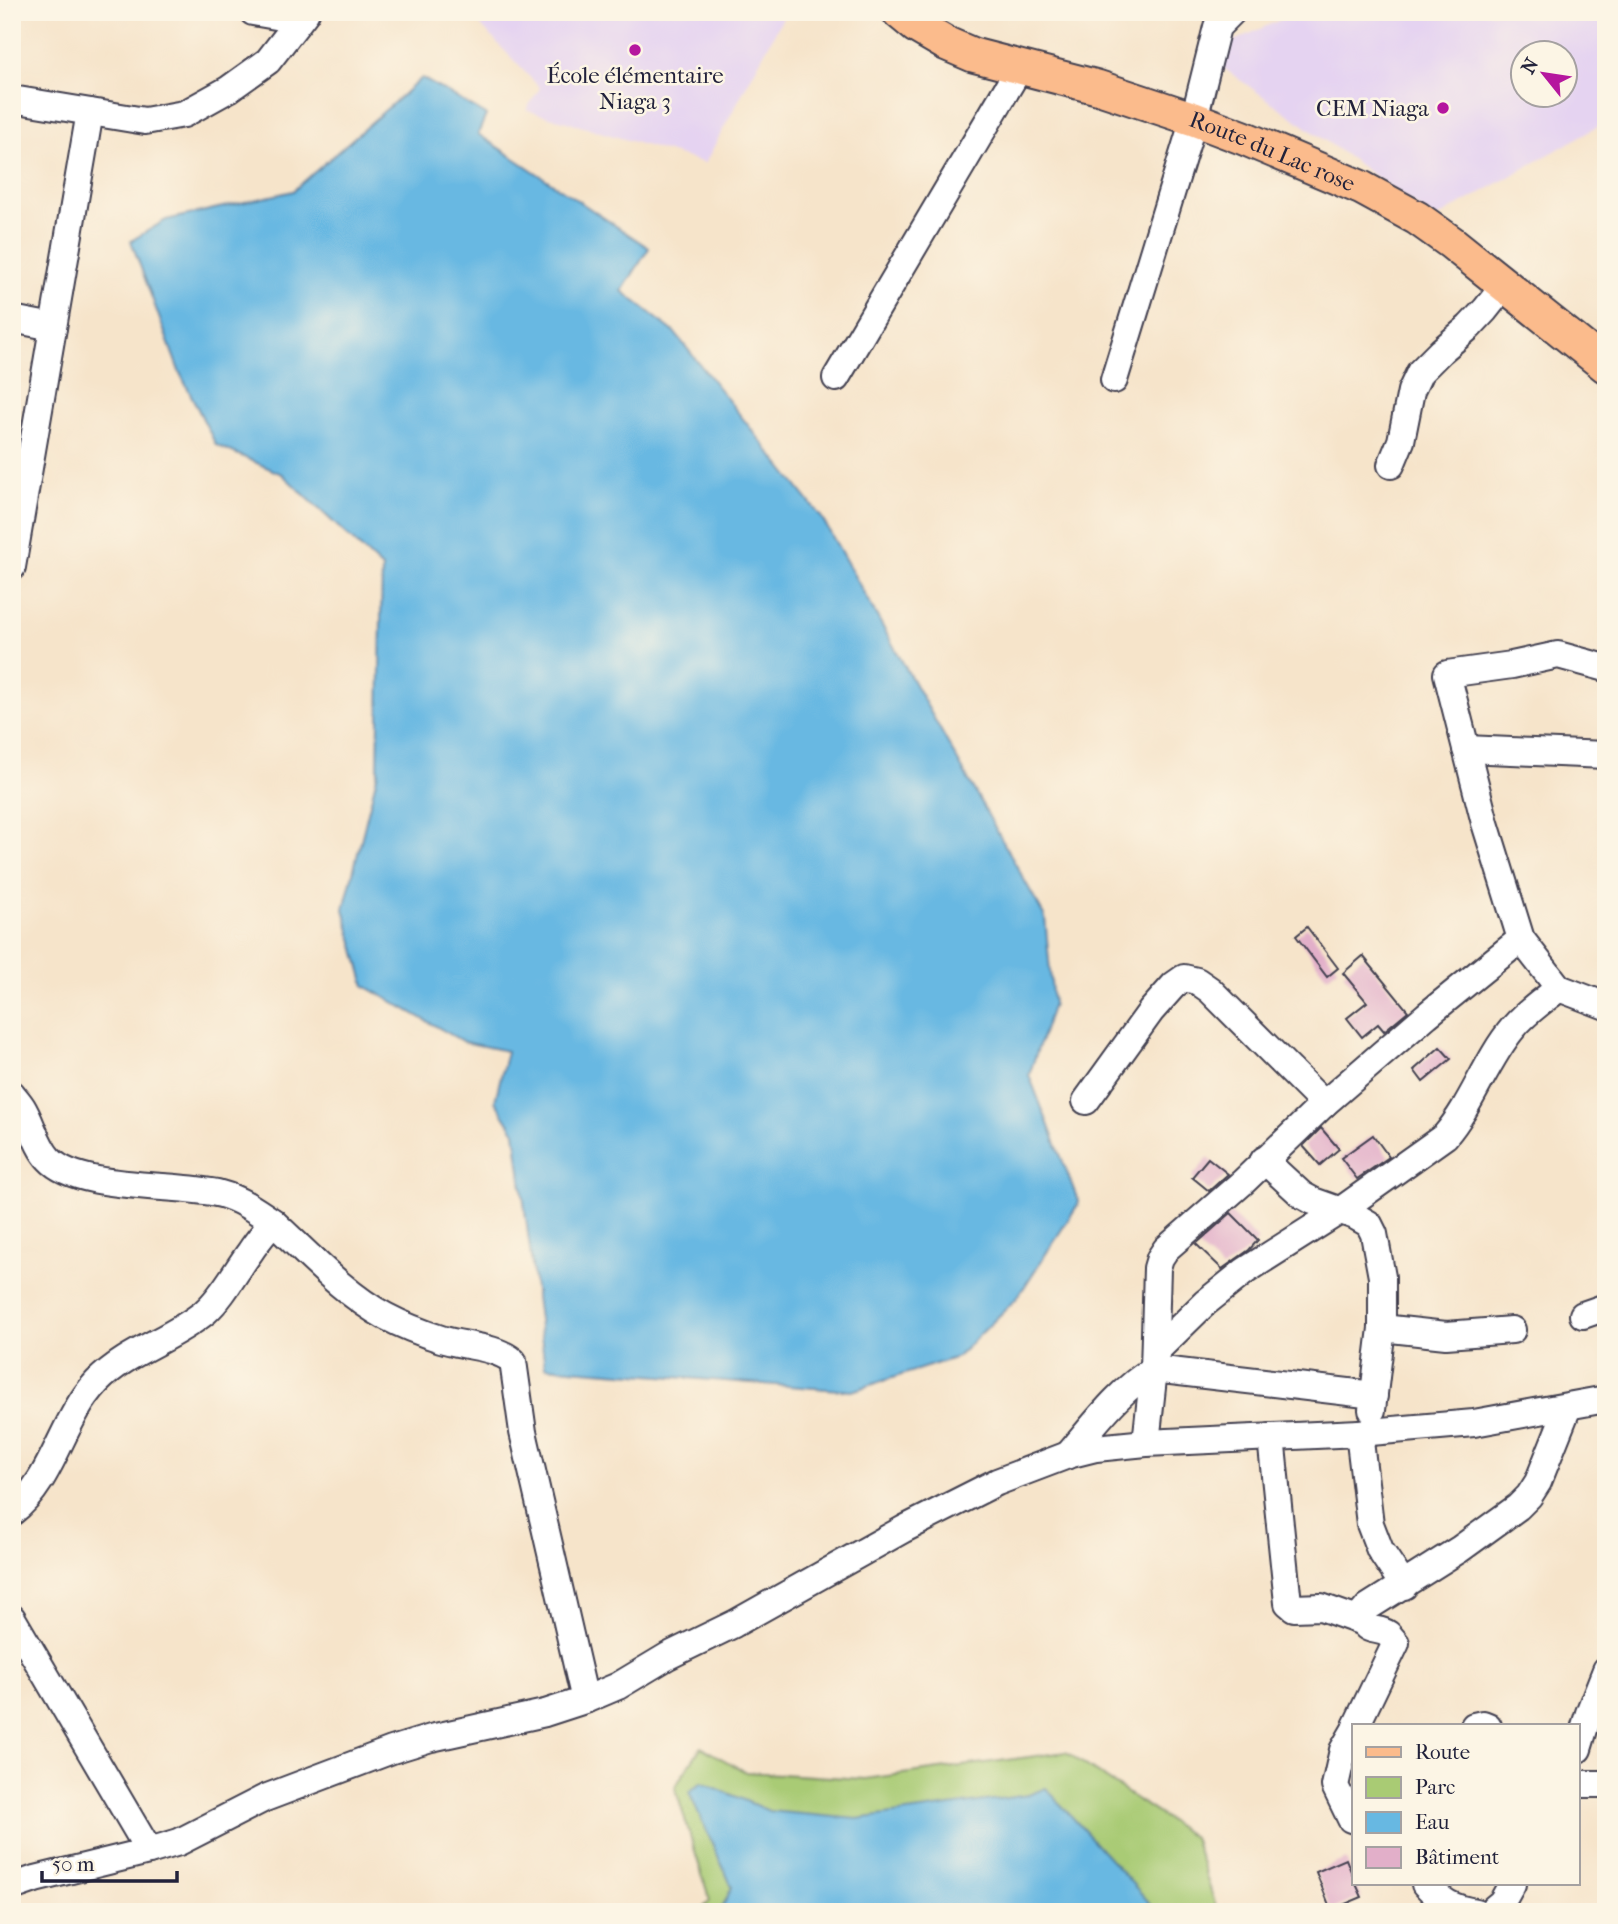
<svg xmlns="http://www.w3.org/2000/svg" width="1618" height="1924" font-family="'IM FELL French Canon',serif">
  <rect width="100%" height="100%" fill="#fcf5e5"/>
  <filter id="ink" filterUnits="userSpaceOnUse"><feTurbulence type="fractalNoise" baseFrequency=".0143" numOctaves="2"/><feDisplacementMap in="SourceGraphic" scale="14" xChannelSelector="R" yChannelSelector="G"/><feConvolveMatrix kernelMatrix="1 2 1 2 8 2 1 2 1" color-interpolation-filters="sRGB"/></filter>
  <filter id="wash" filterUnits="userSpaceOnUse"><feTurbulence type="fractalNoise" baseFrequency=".00686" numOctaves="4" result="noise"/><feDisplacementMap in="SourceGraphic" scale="28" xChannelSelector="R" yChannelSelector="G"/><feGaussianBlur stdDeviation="1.57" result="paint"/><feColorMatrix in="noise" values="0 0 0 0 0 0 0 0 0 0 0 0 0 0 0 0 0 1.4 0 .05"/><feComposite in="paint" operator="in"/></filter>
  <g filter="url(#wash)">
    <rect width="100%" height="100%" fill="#f6e4ca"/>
    <g fill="#e5d3f1" fill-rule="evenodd">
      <path d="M 468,12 L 786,12 L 705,163 L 526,110 L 540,88 Z"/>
      <path d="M 1297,12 L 1606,12 L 1606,122 L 1435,219 L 1211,59 L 1219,48 ZM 1524,52 L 1566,52 L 1566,94 L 1524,94 Z"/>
    </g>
    <path fill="#a9cb74" stroke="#667658" stroke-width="2" d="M 701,1747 L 746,1772 L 865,1779 L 1066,1752 L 1193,1837 L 1218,1912 L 698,1912 L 710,1901 L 675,1787 Z"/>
    <g fill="#67b8e2" stroke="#446d8e" stroke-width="2">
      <path d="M 422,78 L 486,115 L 478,134 L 649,248 L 622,291 L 674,332 L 822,518 L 1045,917 L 1053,1004 L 1029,1075 L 1079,1203 L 1017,1298 L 957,1357 L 852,1391 L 545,1367 L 515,1132 L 495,1101 L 507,1051 L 464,1042 L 365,986 L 344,909 L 378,772 L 382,568 L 282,474 L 216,445 L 179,371 L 131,241 L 166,220 L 293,191 Z"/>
      <path d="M 702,1782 L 769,1811 L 857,1819 L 1028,1795 L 1046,1788 L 1158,1912 L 720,1912 L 732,1887 L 689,1792 Z"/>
    </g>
    <g id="blocks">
      <g fill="#e2afc9">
        <path d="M 1307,927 L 1338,968 L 1327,977 L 1296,936 Z"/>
        <path d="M 1363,956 L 1408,1011 L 1384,1031 L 1378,1024 L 1362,1037 L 1347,1018 L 1367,1002 L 1343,973 Z"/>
        <path d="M 1440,1047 L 1451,1059 L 1423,1082 L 1414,1070 Z"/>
        <path d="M 1321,1128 L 1339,1149 L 1320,1165 L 1303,1146 Z"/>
        <path d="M 1373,1135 L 1389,1157 L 1357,1179 L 1341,1158 Z"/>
        <path d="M 1208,1158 L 1228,1174 L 1209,1191 L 1192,1177 Z"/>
        <path d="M 1231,1213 L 1258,1240 L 1249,1250 L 1222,1269 L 1196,1244 Z"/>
        <path d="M 1346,1859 L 1354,1879 L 1354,1884 L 1356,1884 L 1362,1897 L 1331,1910 L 1316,1872 Z"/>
      </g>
    </g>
  </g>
  <g filter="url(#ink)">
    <use href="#blocks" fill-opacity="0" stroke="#423f50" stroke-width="2"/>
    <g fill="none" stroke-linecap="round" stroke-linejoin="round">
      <g stroke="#423f50" stroke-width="30">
        <g id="minor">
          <path d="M 253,12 L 299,20"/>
          <path d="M 12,99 L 145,121 L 184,114 L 229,89 L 268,61 L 306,12"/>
          <path d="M 12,319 L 53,327"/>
          <path d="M 836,378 L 1020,67"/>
          <path d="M 1114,380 L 1194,119 L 1217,27 L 1232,12"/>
          <path d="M 1391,465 L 1401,441 L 1411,391 L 1420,372 L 1441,351 L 1469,327 L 1485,310 L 1504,286"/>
          <path d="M 12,567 L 90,112"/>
          <path d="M 1466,749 L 1606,755"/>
          <path d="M 1559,988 L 1521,939 L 1485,823 L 1447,674 L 1512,665 L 1558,655 L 1606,668"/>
          <path d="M 12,1094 C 15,1098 19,1102 22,1107 C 32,1123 36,1145 49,1159 C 78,1191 178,1183 221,1194 C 240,1199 257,1211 273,1222 C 265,1232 257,1241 250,1252 C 235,1272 224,1295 205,1312 C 171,1340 127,1351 97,1382 C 61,1420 54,1480 12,1512"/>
          <path d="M 1086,1101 L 1151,1011 L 1174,985 L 1184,978 L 1197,981 L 1210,990 L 1324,1104"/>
          <path d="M 1264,1160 L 1302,1195 L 1313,1201 L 1355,1216 L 1369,1224 L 1374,1234 L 1382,1277 L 1382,1328 L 1372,1410"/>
          <path d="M 273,1222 C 307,1253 344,1294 385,1316 C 402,1325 422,1333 441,1339 C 462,1346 496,1346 513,1361 L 523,1432 L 585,1700"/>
          <path d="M 1583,1315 L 1606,1307"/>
          <path d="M 1382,1328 L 1446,1335 L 1512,1330"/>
          <path d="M 1155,1352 L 1205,1303 L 1245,1271 L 1341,1210 L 1445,1136 C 1473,1103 1486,1060 1513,1028 C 1526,1012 1543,1001 1559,988 L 1606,1006"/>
          <path d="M 1359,1433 L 1370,1524 L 1380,1550 L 1404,1586"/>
          <path d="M 1271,1437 L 1288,1603 L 1294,1608 L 1321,1607 L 1363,1622"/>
          <path d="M 1146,1443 L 1154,1369 L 1157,1268 L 1160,1258 L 1166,1249 L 1243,1182 L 1324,1104 L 1427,1015 L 1521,939"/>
          <path d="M 1068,1455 C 1094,1425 1119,1390 1154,1369 L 1374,1395"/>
          <path d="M 12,1618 L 149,1851"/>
          <path d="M 1356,1726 L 1396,1643 C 1393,1640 1391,1637 1388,1634 C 1376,1626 1364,1635 1362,1614 L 1368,1607 L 1460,1549 L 1518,1507 L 1529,1496 L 1538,1482 L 1568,1407"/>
          <path d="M 1474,1726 L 1483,1724 L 1488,1726"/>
          <path d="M 1354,1731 L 1343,1750 L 1335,1786 L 1351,1819 L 1354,1820"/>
          <path d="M 1578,1749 L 1589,1713 L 1606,1670"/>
          <path d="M 1578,1784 L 1606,1784"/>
          <path d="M 1425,1884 C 1442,1902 1452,1908 1476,1912"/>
          <path d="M 12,1887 L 35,1879 L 149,1851 L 179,1842 L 265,1798 L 392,1750 L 431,1738 L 545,1713 L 585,1700 L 618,1686 L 668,1656 L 734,1624 L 904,1529 L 997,1482 L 1068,1455 L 1096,1448 L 1146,1443 L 1359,1433 L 1474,1423 L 1606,1399"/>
          <path d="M 1490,1912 L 1502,1902 L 1512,1884"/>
        </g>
      </g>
      <g stroke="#423f50" stroke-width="37">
        <g id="major">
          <path id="s1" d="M 899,12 L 916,26 L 945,43 L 973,55 L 1097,87 L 1194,119 L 1244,138 L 1362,188 L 1417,218 L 1452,243 L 1606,366"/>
        </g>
      </g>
      <use href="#minor" stroke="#fff" stroke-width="26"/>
      <use href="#major" stroke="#fbbb8c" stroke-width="33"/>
    </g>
  </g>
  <g fill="#b5179e" stroke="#fcf5e5" stroke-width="2.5">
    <circle cx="635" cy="50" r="7"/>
    <circle cx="1443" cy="108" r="7"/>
  </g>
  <g text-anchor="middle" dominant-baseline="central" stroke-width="5" stroke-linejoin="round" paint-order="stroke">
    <g font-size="23" fill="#22223b" stroke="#fcf5e5">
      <text x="635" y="75">École élémentaire<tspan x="635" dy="26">Niaga 3</tspan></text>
      <text x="1429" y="108" text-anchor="end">CEM Niaga</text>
    </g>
    <g font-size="23" fill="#22223b" stroke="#fcf5e5">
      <text stroke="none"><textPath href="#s1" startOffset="401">Route du Lac rose</textPath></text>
    </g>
  </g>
  <rect width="1618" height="1924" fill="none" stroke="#fcf5e5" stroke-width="42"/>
  <rect x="1352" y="1724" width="228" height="161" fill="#fcf5e5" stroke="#a5a1a1" stroke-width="2"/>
  <rect x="1366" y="1747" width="35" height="10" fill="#fbbb8c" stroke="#a5a1a1" stroke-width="2"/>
  <text x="1415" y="1759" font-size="21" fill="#22223b">Route</text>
  <rect x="1366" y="1777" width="35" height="21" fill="#a9cb74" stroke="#a5a1a1" stroke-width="2"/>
  <text x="1415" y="1794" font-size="21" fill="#22223b">Parc</text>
  <rect x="1366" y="1812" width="35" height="21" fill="#67b8e2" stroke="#a5a1a1" stroke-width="2"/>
  <text x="1415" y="1829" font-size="21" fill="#22223b">Eau</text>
  <rect x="1366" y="1847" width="35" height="21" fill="#e2afc9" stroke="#a5a1a1" stroke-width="2"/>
  <text x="1415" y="1864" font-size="21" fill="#22223b">Bâtiment</text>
  <g transform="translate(1544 74) rotate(300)"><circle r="33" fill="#fcf5e5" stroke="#a5a1a1" stroke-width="2"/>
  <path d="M0-5L12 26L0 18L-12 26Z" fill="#b5179e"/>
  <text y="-10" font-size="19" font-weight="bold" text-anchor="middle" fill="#22223b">N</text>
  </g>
  <path d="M42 1871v10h135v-10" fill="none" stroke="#22223b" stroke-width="3.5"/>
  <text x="52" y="1871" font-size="21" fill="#22223b" stroke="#fcf5e5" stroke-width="5" paint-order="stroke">50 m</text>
</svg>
